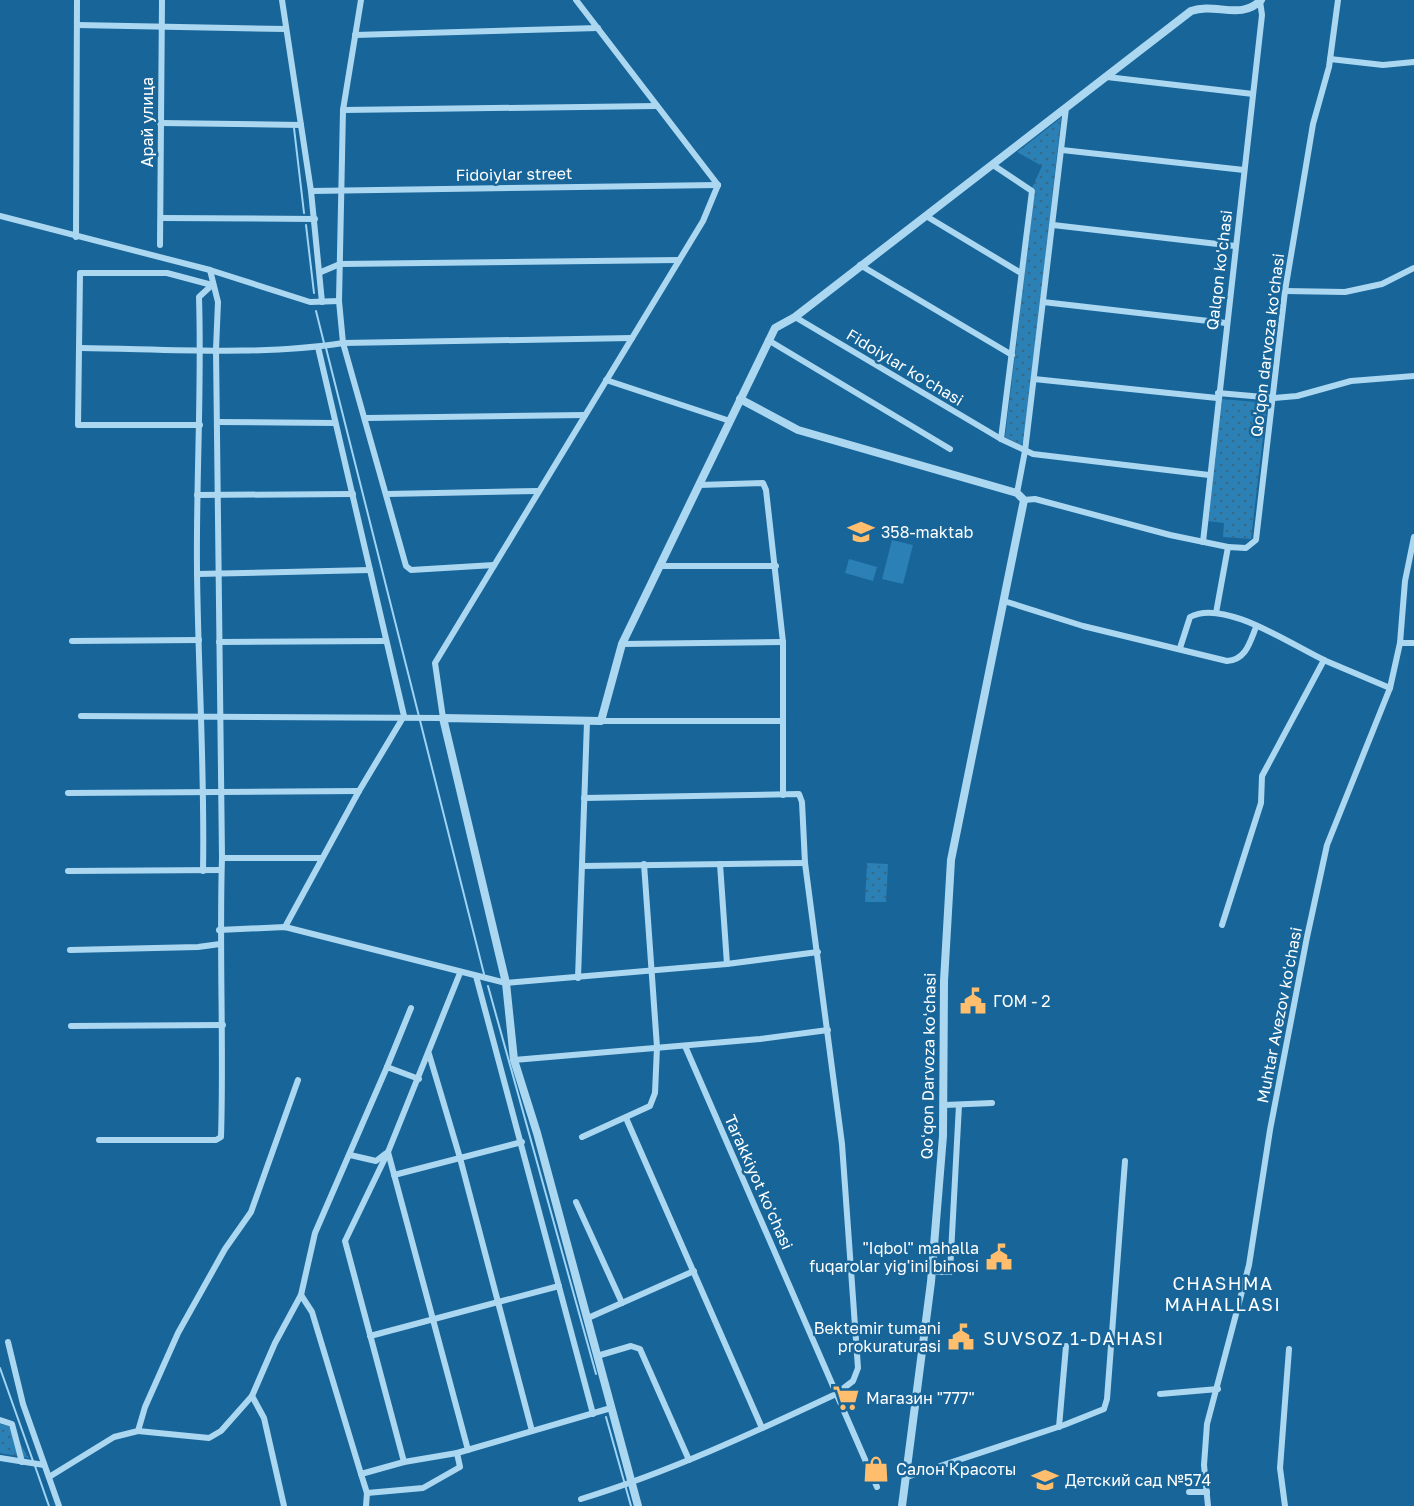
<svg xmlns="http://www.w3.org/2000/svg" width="1414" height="1506" font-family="'Golos Text',sans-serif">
  <defs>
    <pattern id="grass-dots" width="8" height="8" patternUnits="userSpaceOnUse" patternTransform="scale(1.5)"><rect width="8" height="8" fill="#2b80b6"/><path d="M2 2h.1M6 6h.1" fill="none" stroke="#3a6986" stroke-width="1.8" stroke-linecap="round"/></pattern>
  </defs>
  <rect width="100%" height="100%" fill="#186599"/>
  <g fill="url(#grass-dots)">
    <path d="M 1061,118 L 1025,439 L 1021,445 L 1005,437 L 1035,189 L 1032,188 L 1042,166 L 1017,152 Z"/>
    <path d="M 1222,399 L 1267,403 L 1251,539 L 1223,537 L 1224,523 L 1207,521 Z"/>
    <path d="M 867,863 L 888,864 L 886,902 L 865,902 Z"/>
    <path d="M 0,1424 L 9,1426 L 29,1458 L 0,1453 Z"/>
  </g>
  <g fill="#2b80b6">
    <path d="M 892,540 L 913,545 L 903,584 L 882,579 Z"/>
    <path d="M 849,559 L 877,567 L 873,581 L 845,573 Z"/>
  </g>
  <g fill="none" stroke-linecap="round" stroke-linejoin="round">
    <g stroke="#9fd4f4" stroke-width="2">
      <path d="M 294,128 L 304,213"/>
      <path d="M 306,225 L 314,293"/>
      <path d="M 316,311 L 324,343"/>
      <path d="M 326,348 L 484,974"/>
      <path d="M 488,986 L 596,1374"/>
      <path d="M 0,1368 L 33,1461"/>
      <path d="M 606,1417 L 631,1506"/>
      <path d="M 35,1466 L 49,1506"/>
    </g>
    <g stroke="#acd7f1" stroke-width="6">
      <path d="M 282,0 L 311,191 L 322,302"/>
      <path d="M 361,0 L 343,110 L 339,301 L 343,343 L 406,566 L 411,570 L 494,565"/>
      <path d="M 576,0 L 718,185"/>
      <path d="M 77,25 L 286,29"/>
      <path d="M 355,35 L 598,28"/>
      <path d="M 1330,59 L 1383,65 L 1414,62"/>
      <path d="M 1107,77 L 1253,94"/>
      <path d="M 343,110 L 657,106"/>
      <path d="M 160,123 L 301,125"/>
      <path d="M 1062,150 L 1244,170"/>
      <path d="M 993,165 L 1032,191 L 1001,439"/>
      <path d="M 311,191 L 718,185"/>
      <path d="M 0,216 L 210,270 L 310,302 L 339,301"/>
      <path d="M 926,216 L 1021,273"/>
      <path d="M 161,218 L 315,219"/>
      <path d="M 1053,225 L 1235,246"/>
      <path d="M 76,237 L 77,0"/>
      <path d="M 160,245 L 162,0"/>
      <path d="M 860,265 L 1012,355"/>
      <path d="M 321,272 L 340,264 L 679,260"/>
      <path d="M 1285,291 L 1345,292 L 1382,284 L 1414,268"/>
      <path d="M 1043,302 L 1226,323"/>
      <path d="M 795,317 L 1001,439 L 1033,454 L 1209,475"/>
      <path d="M 768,340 L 950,449"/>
      <path d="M 81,348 C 164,349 262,356 343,343 L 632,338"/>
      <path d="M 1034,379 L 1217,398"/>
      <path d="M 606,380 L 730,421"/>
      <path d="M 1218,393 L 1274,398 L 1297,396 L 1351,381 L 1414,376"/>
      <path d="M 366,418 L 585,415"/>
      <path d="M 217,422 L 335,423"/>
      <path d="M 200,425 L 78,425 L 80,273 L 167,273 L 212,285"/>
      <path d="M 699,485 L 763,483 L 766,490 L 783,642 L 783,795"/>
      <path d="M 1017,493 L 1025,451 L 1066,108"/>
      <path d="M 387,494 L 538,491"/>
      <path d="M 197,495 L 353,494"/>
      <path d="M 1024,500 L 1035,499 L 1170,535 L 1228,547"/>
      <path d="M 1203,542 L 1262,15 L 1260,1"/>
      <path d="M 660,566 L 776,566"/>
      <path d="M 197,574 L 370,570"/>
      <path d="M 1004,601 L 1083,626 L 1227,661 C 1246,660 1250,642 1256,627"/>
      <path d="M 1216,613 L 1228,547 L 1246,548 L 1256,540 L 1285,291 L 1313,124 L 1329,67 L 1338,0"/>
      <path d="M 72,641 L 199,640"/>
      <path d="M 219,642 L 385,641"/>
      <path d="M 1400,643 L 1414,643"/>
      <path d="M 622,644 L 783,642"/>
      <path d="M 1180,648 L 1190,617 C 1224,598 1293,646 1326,661 C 1347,670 1369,679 1390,688"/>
      <path d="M 81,716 L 443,718 L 435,663 L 703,221 L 718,185"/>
      <path d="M 601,721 L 783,721"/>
      <path d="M 68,793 L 359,791"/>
      <path d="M 222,858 L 321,858"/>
      <path d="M 720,864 L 727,964"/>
      <path d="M 583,866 L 805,863"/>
      <path d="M 68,871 L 221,870"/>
      <path d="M 203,871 C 205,770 198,670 197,570 C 196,479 202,388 199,297 L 212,285"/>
      <path d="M 1222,925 L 1261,803 L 1262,776 L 1324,660"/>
      <path d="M 285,927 L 359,791 L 404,716 L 318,347"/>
      <path d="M 219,930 L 285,927 L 506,983 L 727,964 L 818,952"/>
      <path d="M 70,950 L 198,947 L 220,944"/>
      <path d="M 476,976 L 593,1414"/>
      <path d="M 578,978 L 587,722"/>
      <path d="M 71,1026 L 223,1025"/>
      <path d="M 685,1046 L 877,1487"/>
      <path d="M 429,1054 L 460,1158 L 532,1431"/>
      <path d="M 514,1060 L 760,1039 L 828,1030"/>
      <path d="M 387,1067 L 411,1008"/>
      <path d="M 945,1105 L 992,1103"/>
      <path d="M 626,1118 L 762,1428"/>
      <path d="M 582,1137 L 650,1106 L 655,1093 L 657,1047 L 644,864"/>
      <path d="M 99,1140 L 216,1140 L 221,1137 C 224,1044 219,951 222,858 L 216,349 L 218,302 L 210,270"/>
      <path d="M 388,1152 L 468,1450"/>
      <path d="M 350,1155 L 376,1161 L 385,1154"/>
      <path d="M 394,1175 L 522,1142"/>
      <path d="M 576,1202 L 622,1303"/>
      <path d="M 932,1272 L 950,1272 L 959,1105"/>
      <path d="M 301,1295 L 312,1312 L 361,1474 L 367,1493 L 366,1506"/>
      <path d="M 588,1318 L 694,1271"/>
      <path d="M 370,1336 L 559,1286"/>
      <path d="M 8,1342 L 23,1404 L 59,1506"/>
      <path d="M 597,1356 L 631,1346 L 640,1349 L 689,1460"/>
      <path d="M 1160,1394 L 1218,1389"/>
      <path d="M 252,1396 L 264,1418 L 284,1506"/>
      <path d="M 0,1420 L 12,1424 L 22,1462"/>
      <path d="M 1059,1427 L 1066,1346"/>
      <path d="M 138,1431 L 209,1438 L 221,1431 L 252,1396 L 275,1343 L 301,1295 L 315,1233 L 387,1067 L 419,1079"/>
      <path d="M 457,1453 L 404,1462 L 345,1241 L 388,1152 L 460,973"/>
      <path d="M 0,1458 L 44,1465"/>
      <path d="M 361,1474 L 404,1462"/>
      <path d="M 49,1477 L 114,1437 L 138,1431 L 145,1407 L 178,1333 L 225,1249 L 251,1212 L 298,1080"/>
      <path d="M 907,1477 L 1064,1425 L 1104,1409 L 1107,1399 L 1125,1161"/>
      <path d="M 1189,1492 L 1207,1492"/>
      <path d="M 367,1493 L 423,1488 L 460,1467 L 457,1453 L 611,1408"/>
      <path d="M 581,1499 C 669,1472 753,1433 836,1394 L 853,1381 L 858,1368 L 842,1144 L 805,863 L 802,802 L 799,794 L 584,798"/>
      <path d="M 1208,1506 L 1204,1465 L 1207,1424 L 1249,1265 L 1270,1130 L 1307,937 L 1327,845 L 1390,688 L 1400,643 L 1405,581 L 1414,537"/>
      <path d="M 1285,1506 L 1280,1468 L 1289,1349"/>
    </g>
    <g stroke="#acd7f1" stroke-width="8">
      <path d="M 740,399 L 798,430 L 1017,493 L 1024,500 L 951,860 L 944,981 L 943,1136 L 931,1282 L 902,1506"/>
      <path d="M 638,1506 L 537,1133 L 514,1060 L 506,983 L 443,718 L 601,721 L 622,644 L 775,328 L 795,317 L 1191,11 C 1215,2 1241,21 1261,0"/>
    </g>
  </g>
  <defs>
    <g id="school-bare" transform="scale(2.07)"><path d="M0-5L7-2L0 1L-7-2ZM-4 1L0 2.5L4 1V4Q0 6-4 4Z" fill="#ffbe6d" stroke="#186599" stroke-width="2.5" paint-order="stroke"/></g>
    <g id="civic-bare" transform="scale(2.07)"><path d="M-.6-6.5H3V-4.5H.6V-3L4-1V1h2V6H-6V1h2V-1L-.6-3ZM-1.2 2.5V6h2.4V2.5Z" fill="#ffbe6d" stroke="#186599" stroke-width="2.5" paint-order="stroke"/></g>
    <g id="supermarket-bare" transform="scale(2.07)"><path d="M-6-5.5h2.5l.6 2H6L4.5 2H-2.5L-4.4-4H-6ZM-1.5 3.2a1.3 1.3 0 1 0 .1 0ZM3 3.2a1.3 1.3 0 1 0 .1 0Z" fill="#ffbe6d" stroke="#186599" stroke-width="2.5" paint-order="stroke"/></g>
    <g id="shop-bare" transform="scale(2.07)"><path d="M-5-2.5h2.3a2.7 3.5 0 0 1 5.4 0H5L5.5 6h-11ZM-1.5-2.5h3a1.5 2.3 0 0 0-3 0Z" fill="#ffbe6d" stroke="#186599" stroke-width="2.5" paint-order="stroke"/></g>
  </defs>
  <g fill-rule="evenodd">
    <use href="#school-bare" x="861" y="532"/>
    <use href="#civic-bare" x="973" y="1001"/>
    <use href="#civic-bare" x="999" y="1257"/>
    <use href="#civic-bare" x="961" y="1337"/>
    <use href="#supermarket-bare" x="846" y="1398"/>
    <use href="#shop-bare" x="876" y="1469"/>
    <use href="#school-bare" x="1045" y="1480"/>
  </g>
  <g text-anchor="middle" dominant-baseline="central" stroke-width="5" stroke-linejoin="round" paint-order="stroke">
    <g font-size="16" fill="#fff" stroke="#186599">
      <text transform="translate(147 122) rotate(-90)">Арай улица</text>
      <text transform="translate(514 174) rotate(-1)">Fidoiylar street</text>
      <text transform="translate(1219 270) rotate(-83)">Qalqon ko'chasi</text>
      <text transform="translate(1267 345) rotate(-83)">Qo'qon darvoza ko'chasi</text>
      <text transform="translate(905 367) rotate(31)">Fidoiylar ko'chasi</text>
      <text transform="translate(1279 1015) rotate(-79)">Muhtar Avezov ko'chasi</text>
      <text transform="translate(928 1066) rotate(-89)">Qoʻqon Darvoza koʻchasi</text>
      <text transform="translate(759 1182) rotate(66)">Tarakkiyot ko'chasi</text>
    </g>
    <g font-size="16" fill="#fff" stroke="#186599" text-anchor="start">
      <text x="881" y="532">358-maktab</text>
      <text x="993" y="1001">ГОМ - 2</text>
      <text x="979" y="1248" text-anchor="end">"Iqbol" mahalla<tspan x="979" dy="18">fuqarolar yig'ini binosi</tspan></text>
      <text x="941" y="1328" text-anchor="end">Bektemir tumani<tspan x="941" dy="18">prokuraturasi</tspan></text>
      <text x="866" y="1398">Магазин "777"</text>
      <text x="896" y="1469">Салон Красоты</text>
      <text x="1065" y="1480">Детский сад №574</text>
    </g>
    <g font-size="18" letter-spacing="1.5" fill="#fff" stroke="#186599">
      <text x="1223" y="1283">CHASHMA<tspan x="1223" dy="21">MAHALLASI</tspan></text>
      <text x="1074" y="1338">SUVSOZ 1-DAHASI</text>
    </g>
  </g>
</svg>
